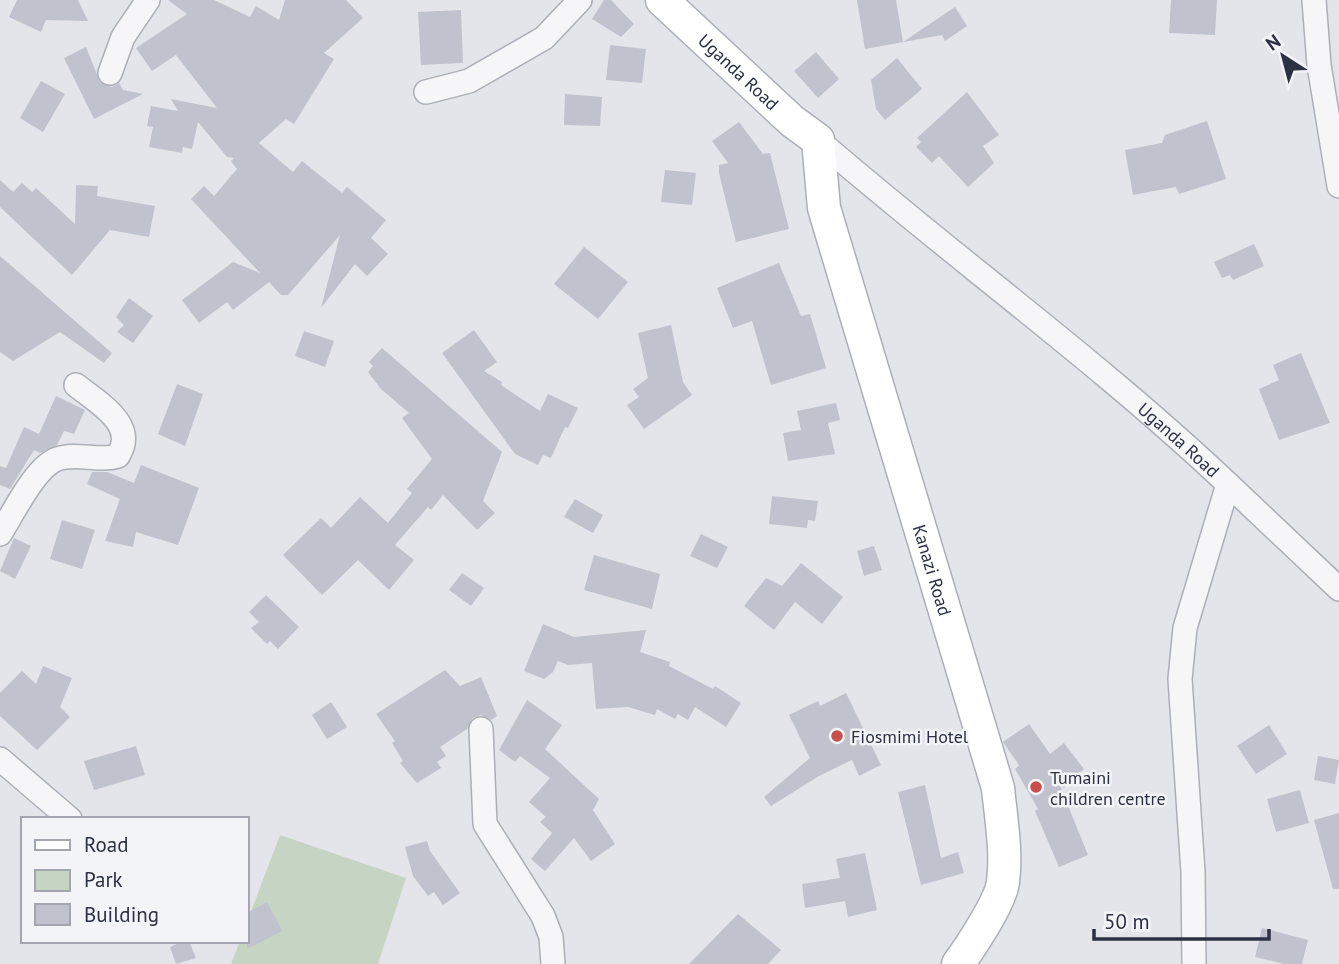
<svg xmlns="http://www.w3.org/2000/svg" width="1339" height="964" font-family="'PT Sans',sans-serif">
  <rect width="100%" height="100%" fill="#e3e5ea"/>
  <path fill="#c6d4c4" d="M 280,835 L 406,878 L 378,964 L 231,964 L 240,941 L 247,941 L 247,922 Z"/>
  <g fill="#c0c3cd">
    <path d="M 17,0 L 78,0 L 88,21 L 46,20 L 41,32 L 9,17 Z"/>
    <path d="M 168,0 L 214,0 L 250,17 L 256,6 L 279,20 L 285,0 L 346,0 L 363,18 L 324,53 L 334,59 L 294,124 L 286,119 L 259,143 L 293,172 L 302,161 L 342,193 L 347,187 L 386,220 L 371,238 L 388,254 L 367,276 L 355,264 L 321,308 L 340,235 L 288,295 L 281,295 L 269,282 L 233,310 L 227,302 L 199,323 L 182,300 L 233,262 L 260,273 L 191,199 L 204,186 L 214,196 L 237,169 L 231,161 L 234,158 L 227,157 L 198,122 L 192,149 L 183,147 L 182,153 L 149,147 L 153,127 L 147,126 L 151,106 L 178,111 L 171,99 L 217,108 L 176,55 L 152,71 L 136,48 L 187,14 Z"/>
    <path d="M 604,0 L 611,0 L 634,24 L 621,37 L 592,19 Z"/>
    <path d="M 857,0 L 896,0 L 903,42 L 955,7 L 967,26 L 945,41 L 942,35 L 865,49 Z"/>
    <path d="M 1171,0 L 1217,0 L 1215,35 L 1169,33 Z"/>
    <path d="M 461,10 L 463,63 L 421,65 L 418,12 Z"/>
    <path d="M 610,45 L 646,49 L 642,83 L 606,80 Z"/>
    <path d="M 86,47 L 100,82 L 112,87 L 119,83 L 123,90 L 143,94 L 94,119 L 64,58 Z"/>
    <path d="M 816,52 L 839,79 L 818,98 L 794,71 Z"/>
    <path d="M 897,58 L 922,89 L 885,120 L 876,109 L 871,80 Z"/>
    <path d="M 41,81 L 65,94 L 43,132 L 20,118 Z"/>
    <path d="M 967,92 L 999,135 L 983,146 L 994,163 L 968,187 L 939,156 L 932,163 L 916,147 L 921,142 L 917,138 Z"/>
    <path d="M 565,94 L 602,97 L 600,126 L 564,125 Z"/>
    <path d="M 1207,121 L 1226,179 L 1179,194 L 1176,187 L 1133,195 L 1125,150 L 1162,143 L 1165,135 Z"/>
    <path d="M 739,122 L 763,154 L 770,153 L 789,229 L 736,242 L 719,173 L 719,165 L 728,163 L 712,141 Z"/>
    <path d="M 665,170 L 696,173 L 692,205 L 661,202 Z"/>
    <path d="M 0,180 L 13,192 L 22,183 L 32,192 L 36,188 L 75,224 L 76,185 L 98,186 L 97,196 L 155,206 L 149,237 L 110,230 L 72,275 L 0,207 Z"/>
    <path d="M 1254,244 L 1264,266 L 1233,280 L 1230,275 L 1222,278 L 1214,262 Z"/>
    <path d="M 584,247 L 628,282 L 598,319 L 554,284 Z"/>
    <path d="M 0,256 L 112,353 L 104,363 L 60,332 L 13,361 L 0,352 Z"/>
    <path d="M 779,263 L 801,316 L 810,314 L 826,368 L 771,385 L 752,321 L 733,328 L 717,288 Z"/>
    <path d="M 129,298 L 153,316 L 133,343 L 117,332 L 124,325 L 116,317 Z"/>
    <path d="M 671,325 L 683,382 L 692,395 L 644,429 L 627,405 L 639,397 L 633,389 L 648,378 L 638,333 Z"/>
    <path d="M 474,330 L 497,362 L 484,371 L 502,382 L 501,385 L 540,411 L 548,394 L 578,408 L 568,428 L 565,427 L 551,458 L 543,455 L 538,465 L 515,454 L 442,353 Z"/>
    <path d="M 304,331 L 334,341 L 325,367 L 295,356 Z"/>
    <path d="M 382,348 L 502,452 L 483,501 L 495,513 L 477,530 L 443,495 L 431,510 L 428,507 L 395,545 L 414,560 L 389,590 L 358,560 L 322,595 L 283,555 L 321,518 L 331,528 L 360,497 L 388,523 L 412,493 L 407,489 L 432,459 L 402,418 L 409,413 L 381,389 L 368,372 L 373,366 L 369,362 Z"/>
    <path d="M 1301,353 L 1330,423 L 1279,440 L 1259,389 L 1279,380 L 1273,365 Z"/>
    <path d="M 177,384 L 203,394 L 185,446 L 158,434 Z"/>
    <path d="M 56,396 L 85,410 L 74,434 L 64,431 L 57,445 L 40,453 L 34,450 L 10,489 L 0,485 L 0,466 L 6,468 L 24,427 L 39,434 Z"/>
    <path d="M 836,403 L 840,420 L 828,423 L 835,454 L 788,461 L 783,433 L 801,430 L 797,411 Z"/>
    <path d="M 141,465 L 199,488 L 178,545 L 136,532 L 133,547 L 105,541 L 120,499 L 87,484 L 92,472 L 107,472 L 134,483 Z"/>
    <path d="M 772,496 L 818,501 L 815,521 L 808,520 L 807,528 L 769,524 Z"/>
    <path d="M 575,499 L 603,515 L 593,533 L 564,517 Z"/>
    <path d="M 62,520 L 95,530 L 82,569 L 50,559 Z"/>
    <path d="M 701,534 L 728,547 L 717,568 L 690,556 Z"/>
    <path d="M 14,538 L 31,546 L 15,579 L 0,571 Z"/>
    <path d="M 874,546 L 882,570 L 864,576 L 857,551 Z"/>
    <path d="M 594,555 L 660,574 L 652,609 L 584,590 Z"/>
    <path d="M 801,563 L 843,597 L 822,624 L 795,602 L 774,630 L 744,606 L 766,578 L 782,586 Z"/>
    <path d="M 462,573 L 484,588 L 471,606 L 449,590 Z"/>
    <path d="M 266,595 L 299,627 L 278,649 L 270,641 L 267,644 L 251,628 L 259,622 L 249,612 Z"/>
    <path d="M 543,624 L 574,637 L 646,630 L 640,652 L 670,662 L 669,666 L 713,689 L 715,686 L 741,703 L 726,727 L 695,707 L 688,720 L 678,714 L 675,719 L 657,709 L 655,715 L 628,707 L 596,709 L 592,663 L 568,665 L 558,661 L 553,672 L 544,679 L 524,671 Z"/>
    <path d="M 43,666 L 72,678 L 60,707 L 70,717 L 37,750 L 0,716 L 0,693 L 22,671 L 36,684 Z"/>
    <path d="M 445,670 L 460,686 L 481,677 L 497,716 L 491,720 L 481,715 L 473,718 L 467,729 L 440,747 L 446,756 L 437,762 L 441,768 L 417,783 L 400,763 L 403,761 L 392,743 L 395,741 L 376,714 Z"/>
    <path d="M 846,693 L 881,765 L 859,776 L 852,760 L 819,776 L 771,806 L 764,797 L 810,758 L 789,715 L 818,701 L 820,706 Z"/>
    <path d="M 527,700 L 562,725 L 545,749 L 599,799 L 593,810 L 615,844 L 591,861 L 574,838 L 545,871 L 531,859 L 552,833 L 540,822 L 546,817 L 529,802 L 550,778 L 520,756 L 515,762 L 499,750 Z"/>
    <path d="M 331,702 L 347,727 L 327,739 L 312,715 Z"/>
    <path d="M 1029,724 L 1050,754 L 1064,743 L 1084,769 L 1064,788 L 1059,783 L 1088,855 L 1059,867 L 1035,811 L 1038,809 L 1015,769 L 1019,765 L 1003,742 Z"/>
    <path d="M 1269,725 L 1287,754 L 1256,774 L 1237,746 Z"/>
    <path d="M 136,746 L 145,775 L 94,790 L 84,761 Z"/>
    <path d="M 1318,756 L 1339,760 L 1335,784 L 1314,780 Z"/>
    <path d="M 925,785 L 941,858 L 958,852 L 964,873 L 921,885 L 898,792 Z"/>
    <path d="M 1300,790 L 1309,823 L 1276,832 L 1267,799 Z"/>
    <path d="M 1339,813 L 1339,889 L 1333,889 L 1314,820 Z"/>
    <path d="M 427,841 L 430,851 L 460,893 L 443,905 L 434,892 L 428,896 L 413,876 L 405,847 Z"/>
    <path d="M 865,853 L 877,910 L 848,917 L 845,901 L 805,908 L 802,884 L 840,878 L 836,859 Z"/>
    <path d="M 267,902 L 282,931 L 247,949 L 247,913 Z"/>
    <path d="M 738,914 L 781,950 L 768,964 L 689,964 Z"/>
    <path d="M 1262,928 L 1308,940 L 1302,964 L 1284,964 L 1255,957 Z"/>
    <path d="M 184,941 L 189,941 L 196,958 L 176,964 L 170,947 Z"/>
  </g>
  <g fill="none" stroke-linecap="round" stroke-linejoin="round">
    <g stroke="#acafb8" stroke-width="26">
      <g id="street">
        <path d="M 1314,0 L 1319,65 L 1339,186"/>
        <path d="M 110,73 L 123,37 L 148,0"/>
        <path d="M 426,92 L 469,81 L 544,38 L 580,0"/>
        <path id="s1" d="M 818,140 C 953,257 1098,361 1228,484 L 1185,628 L 1180,679 L 1193,872 L 1194,964"/>
        <path d="M 1228,484 L 1339,589"/>
        <path d="M 0,534 C 13,514 35,467 57,459 C 77,452 99,462 118,456 C 138,424 98,403 76,385"/>
        <path d="M 481,729 L 485,824 L 543,916 L 551,937 L 553,964"/>
        <path d="M 0,759 L 70,819"/>
      </g>
    </g>
    <g stroke="#acafb8" stroke-width="35">
      <g id="secondary">
        <path id="s2" d="M 662,0 L 792,121 L 818,140 L 824,208 L 998,788 C 1001,819 1007,851 1003,882 C 1001,901 970,948 958,964"/>
      </g>
    </g>
    <use href="#street" stroke="#f6f6f9" stroke-width="23"/>
    <use href="#secondary" stroke="#fff" stroke-width="32"/>
  </g>
  <g fill="#c94f4e" stroke="#f3f4f8" stroke-width="2.5">
    <circle cx="837" cy="736" r="7"/>
    <circle cx="1036" cy="787" r="7"/>
  </g>
  <g text-anchor="middle" dominant-baseline="central" stroke-width="5" stroke-linejoin="round" paint-order="stroke">
    <g font-size="18" fill="#2b3042" stroke="#f3f4f8">
      <text stroke="none"><textPath href="#s2" startOffset="105">Uganda Road</textPath></text>
      <text stroke="none"><textPath href="#s1" startOffset="469">Uganda Road</textPath></text>
      <text stroke="none"><textPath href="#s2" startOffset="656">Kanazi Road</textPath></text>
    </g>
    <g font-size="18" fill="#2b3042" stroke="#f3f4f8" text-anchor="start">
      <text x="851" y="736">Fiosmimi Hotel</text>
      <text x="1050" y="777">Tumaini<tspan x="1050" dy="21">children centre</tspan></text>
    </g>
  </g>
  <rect x="21" y="817" width="228" height="126" fill="#f3f4f8" stroke="#a3a6af" stroke-width="2"/>
  <rect x="35" y="840" width="35" height="10" fill="#ffffff" stroke="#a3a6af" stroke-width="2"/>
  <text x="84" y="852" font-size="21" fill="#2b3042">Road</text>
  <rect x="35" y="870" width="35" height="21" fill="#c6d4c4" stroke="#a3a6af" stroke-width="2"/>
  <text x="84" y="887" font-size="21" fill="#2b3042">Park</text>
  <rect x="35" y="904" width="35" height="21" fill="#c0c3cd" stroke="#a3a6af" stroke-width="2"/>
  <text x="84" y="922" font-size="21" fill="#2b3042">Building</text>
  <g transform="translate(1283 56) rotate(324)" stroke="#f3f4f8" stroke-width="5" paint-order="stroke">
  <path d="M0-5L12 26L0 18L-12 26Z" fill="#2b3042"/>
  <text y="-10" font-size="19" font-weight="bold" text-anchor="middle" fill="#2b3042">N</text>
  </g>
  <path d="M1094 929v10h175v-10" fill="none" stroke="#2b3042" stroke-width="3.5"/>
  <text x="1104" y="929" font-size="21" fill="#2b3042" stroke="#f3f4f8" stroke-width="5" paint-order="stroke">50 m</text>
</svg>
